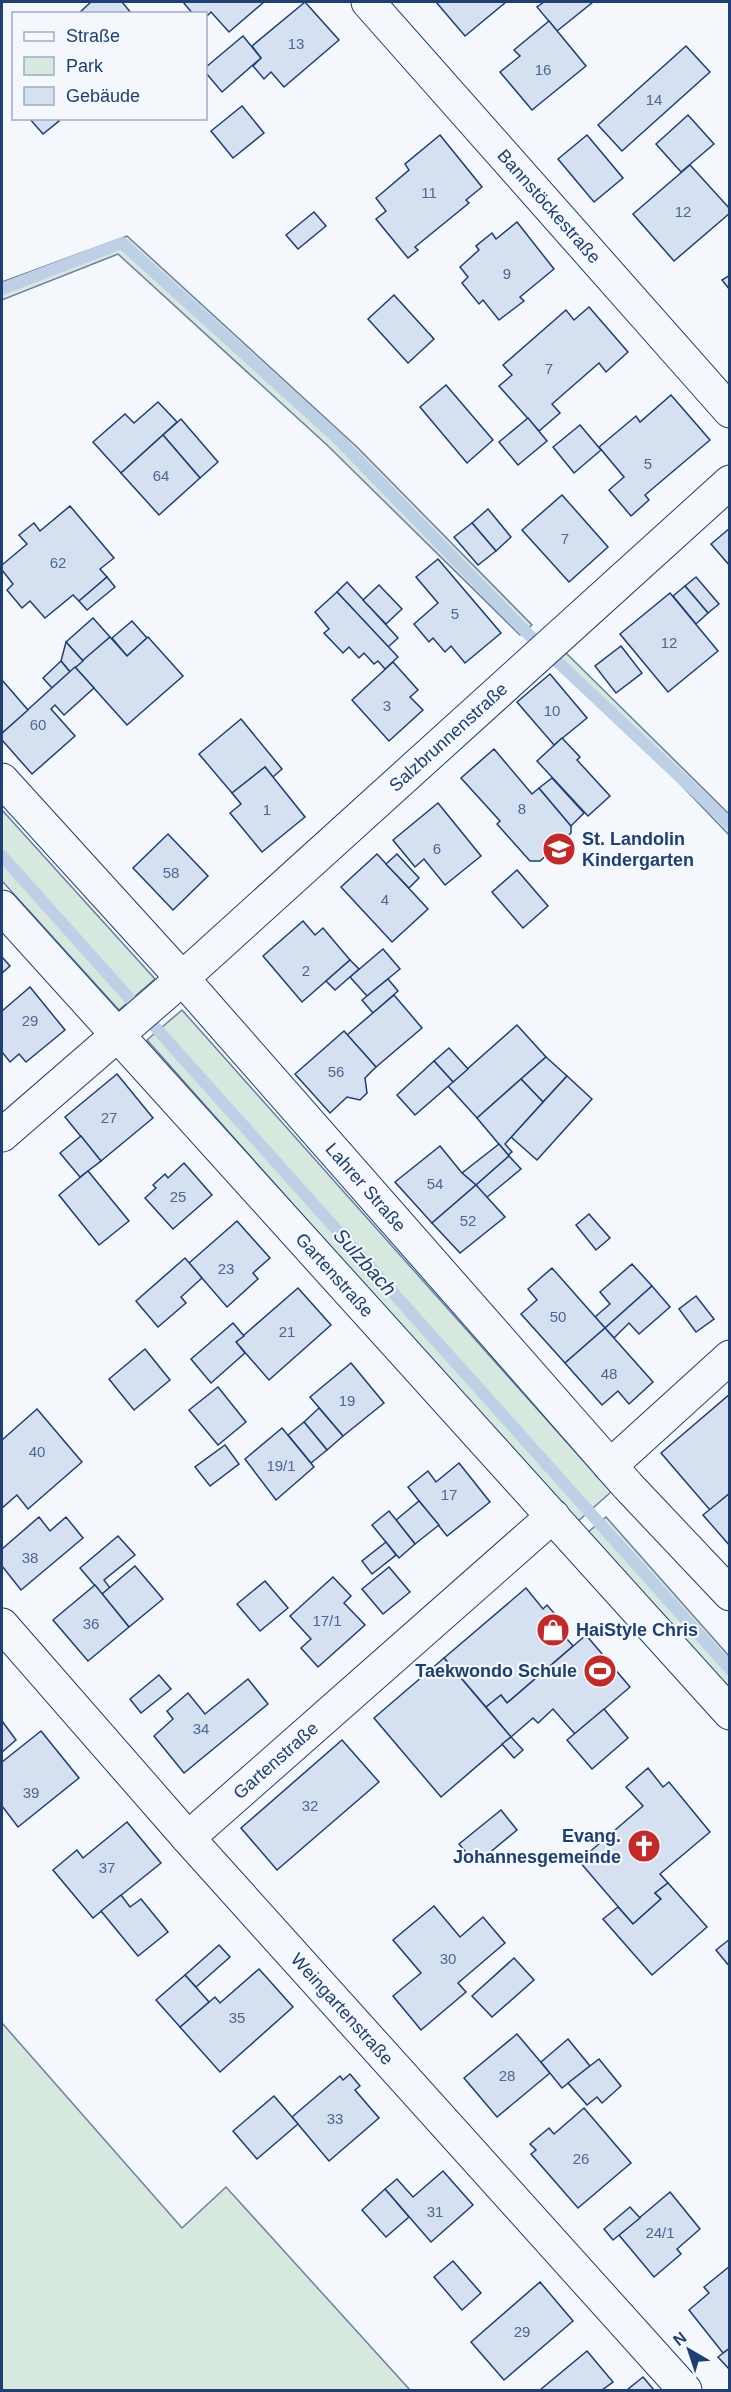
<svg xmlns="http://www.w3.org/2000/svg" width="731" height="2392" font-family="Helvetica,sans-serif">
  <rect width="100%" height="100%" fill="#f4f7fb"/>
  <g fill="#d7e8df" stroke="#687fa3" stroke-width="1.5">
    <path d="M 127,236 L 357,447 L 532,625 L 520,635 L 327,445 L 118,254 L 2,300 L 2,282 Z"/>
    <path d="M 564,651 L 729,814 L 729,835 L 662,765 L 552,663 Z"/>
    <path d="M 2,810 L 155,979 L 119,1010 L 2,881 Z"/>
    <path d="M 182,1010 L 611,1492 L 576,1523 L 147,1040 Z"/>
    <path d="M 606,1517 L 729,1656 L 729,1695 L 587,1533 Z"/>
    <path d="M 2,2023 L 182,2228 L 226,2187 L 410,2390 L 2,2390 Z"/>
  </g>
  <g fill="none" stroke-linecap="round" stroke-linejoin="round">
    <g stroke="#bed0e5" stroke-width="12">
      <path d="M 2,289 L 122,243 L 335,436 L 527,633 L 730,824"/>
      <path d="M 2,856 L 730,1669"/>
    </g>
  </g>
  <g fill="#d5e0f0" stroke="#1d3f73" stroke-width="1.5">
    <path d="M 91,2 L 122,2 L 132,14 L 78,14 Z"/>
    <path d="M 183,2 L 264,2 L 229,32 L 211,12 L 206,17 L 206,14 L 193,14 Z"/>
    <path d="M 305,2 L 339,40 L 284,87 L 271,72 L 264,79 L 253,66 L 261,58 L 252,46 Z"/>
    <path d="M 436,2 L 506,2 L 465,36 Z"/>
    <path d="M 544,2 L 593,2 L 557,31 L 537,7 Z"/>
    <path d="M 549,21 L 586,66 L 532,110 L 500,72 L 520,56 L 514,50 Z"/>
    <path d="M 243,36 L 261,58 L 222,92 L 206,73 L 206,67 Z"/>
    <path d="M 686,46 L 710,72 L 622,151 L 598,125 Z"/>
    <path d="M 242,106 L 264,133 L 233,158 L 211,131 Z"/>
    <path d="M 688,115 L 714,144 L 681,172 L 656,144 Z"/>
    <path d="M 29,118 L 57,118 L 59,121 L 43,134 Z"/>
    <path d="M 440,135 L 482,187 L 466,200 L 469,203 L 415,247 L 418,250 L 408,258 L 376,219 L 386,211 L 376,198 L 409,170 L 405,164 Z"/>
    <path d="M 587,135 L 623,178 L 594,202 L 558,159 Z"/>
    <path d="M 690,165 L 730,209 L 730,213 L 674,261 L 633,214 Z"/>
    <path d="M 314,212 L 326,226 L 298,249 L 286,235 Z"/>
    <path d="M 517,222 L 554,269 L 520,297 L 524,301 L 499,320 L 483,300 L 479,304 L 462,283 L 468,277 L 460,267 L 479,250 L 476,246 L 492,233 L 496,239 Z"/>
    <path d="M 730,275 L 730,290 L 722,280 Z"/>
    <path d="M 394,295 L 434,339 L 408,363 L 368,319 Z"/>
    <path d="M 589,307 L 628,352 L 606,372 L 599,363 L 552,404 L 560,413 L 539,431 L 499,386 L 512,375 L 503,365 L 566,310 L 574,320 Z"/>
    <path d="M 446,385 L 493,440 L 467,463 L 420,407 Z"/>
    <path d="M 671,395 L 710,440 L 645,495 L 649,500 L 631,516 L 609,490 L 624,477 L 599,447 L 636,416 L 640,422 Z"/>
    <path d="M 158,402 L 177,422 L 121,473 L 93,442 L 125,414 L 134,423 Z"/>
    <path d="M 528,418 L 547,441 L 518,465 L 499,442 Z"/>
    <path d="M 181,419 L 218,462 L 200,478 L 163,435 Z"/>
    <path d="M 580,425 L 601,450 L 574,473 L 553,447 Z"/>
    <path d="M 163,435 L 200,478 L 159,515 L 121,473 Z"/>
    <path d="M 562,495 L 608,547 L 569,582 L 522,530 Z"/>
    <path d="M 70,506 L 114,558 L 100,569 L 107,577 L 79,601 L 73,595 L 45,618 L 30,601 L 22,608 L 7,590 L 13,584 L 2,570 L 2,565 L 27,544 L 19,535 L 34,523 L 40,531 Z"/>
    <path d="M 488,509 L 511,537 L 496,551 L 472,523 Z"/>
    <path d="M 472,523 L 496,551 L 478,565 L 454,537 Z"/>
    <path d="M 730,528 L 730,566 L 711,544 Z"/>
    <path d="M 438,559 L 501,633 L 465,663 L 451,646 L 445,652 L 433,638 L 429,642 L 414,624 L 438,603 L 416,577 Z"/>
    <path d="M 107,577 L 115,587 L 87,610 L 79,601 Z"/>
    <path d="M 696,577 L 719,604 L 708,613 L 685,586 Z"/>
    <path d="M 347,582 L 398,638 L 388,647 L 337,592 Z"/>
    <path d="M 379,585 L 402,609 L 386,624 L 363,600 Z"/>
    <path d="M 685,586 L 708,613 L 696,624 L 673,596 Z"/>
    <path d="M 337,592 L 398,657 L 385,669 L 378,661 L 374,664 L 364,653 L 359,658 L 349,647 L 343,653 L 324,633 L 329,629 L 315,612 Z"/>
    <path d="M 670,593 L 718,651 L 668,692 L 620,634 Z"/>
    <path d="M 93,618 L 110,637 L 83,661 L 66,642 Z"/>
    <path d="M 132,621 L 147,638 L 127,656 L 112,638 Z"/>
    <path d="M 110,637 L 127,656 L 148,637 L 183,676 L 127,725 L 75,667 Z"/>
    <path d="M 66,642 L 83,661 L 70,672 L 61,661 Z"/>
    <path d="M 621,646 L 642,673 L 616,693 L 595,666 Z"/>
    <path d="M 61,661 L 70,672 L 52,688 L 43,678 Z"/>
    <path d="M 393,662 L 418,690 L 410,697 L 423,710 L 389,741 L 352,700 Z"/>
    <path d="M 75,667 L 94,688 L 64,715 L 55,705 L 51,709 L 75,736 L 32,774 L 2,740 L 2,733 Z"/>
    <path d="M 550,674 L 587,718 L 554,745 L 517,702 Z"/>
    <path d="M 2,680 L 28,710 L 2,733 Z"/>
    <path d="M 241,719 L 282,769 L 273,777 L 265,767 L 232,793 L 199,754 Z"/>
    <path d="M 562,738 L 580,757 L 577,760 L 610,796 L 588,816 L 537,761 Z"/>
    <path d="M 494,749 L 532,794 L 539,788 L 571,826 L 571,833 L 540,861 L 530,861 L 497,824 L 500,821 L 461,778 Z"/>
    <path d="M 265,767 L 305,817 L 262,852 L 230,813 L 241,804 L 232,793 Z"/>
    <path d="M 552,778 L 584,813 L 571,826 L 539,788 Z"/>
    <path d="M 438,803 L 481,856 L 445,885 L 424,859 L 415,867 L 393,840 Z"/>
    <path d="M 168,834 L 208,876 L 173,910 L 133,868 Z"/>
    <path d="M 377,854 L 428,909 L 392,942 L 341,887 Z"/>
    <path d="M 397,854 L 419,878 L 409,888 L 386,864 Z"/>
    <path d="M 517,870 L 548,906 L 523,928 L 492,892 Z"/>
    <path d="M 303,921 L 315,935 L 323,928 L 350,960 L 302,1002 L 263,956 Z"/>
    <path d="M 383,949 L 400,969 L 367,996 L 350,977 Z"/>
    <path d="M 2,957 L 10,966 L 2,973 Z"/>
    <path d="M 350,960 L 359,969 L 335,990 L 326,981 Z"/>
    <path d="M 388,979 L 398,991 L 373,1013 L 362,1000 Z"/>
    <path d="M 30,987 L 65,1030 L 26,1062 L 19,1054 L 10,1062 L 2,1052 L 2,1011 Z"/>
    <path d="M 394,995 L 422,1028 L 376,1067 L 347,1035 Z"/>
    <path d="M 517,1025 L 546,1057 L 477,1118 L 448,1086 Z"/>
    <path d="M 344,1031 L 376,1067 L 365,1078 L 367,1093 L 360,1100 L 347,1097 L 330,1113 L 295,1074 Z"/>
    <path d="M 449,1048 L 468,1069 L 453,1082 L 434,1061 Z"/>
    <path d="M 546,1057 L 567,1076 L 543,1102 L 521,1079 Z"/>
    <path d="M 434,1061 L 453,1082 L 415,1115 L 397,1095 Z"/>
    <path d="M 117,1074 L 153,1118 L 101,1161 L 65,1117 Z"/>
    <path d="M 567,1076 L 592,1099 L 537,1160 L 511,1137 Z"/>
    <path d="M 521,1079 L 543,1102 L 505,1144 L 512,1152 L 508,1155 L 477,1118 Z"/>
    <path d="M 81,1136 L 101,1161 L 80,1177 L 60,1153 Z"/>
    <path d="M 499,1144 L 509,1156 L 476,1185 L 462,1173 Z"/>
    <path d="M 440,1146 L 462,1173 L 476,1185 L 432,1223 L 395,1182 Z"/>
    <path d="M 509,1156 L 521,1169 L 486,1198 L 476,1185 Z"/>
    <path d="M 184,1163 L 212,1195 L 173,1229 L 145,1198 L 156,1188 L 153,1185 L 165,1174 L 168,1178 Z"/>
    <path d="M 88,1171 L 129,1221 L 99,1245 L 59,1195 Z"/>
    <path d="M 476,1185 L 505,1217 L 460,1253 L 432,1223 Z"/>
    <path d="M 589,1214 L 610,1238 L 596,1250 L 576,1225 Z"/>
    <path d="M 237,1221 L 270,1258 L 253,1273 L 258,1279 L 227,1307 L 189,1263 Z"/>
    <path d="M 185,1258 L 202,1278 L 181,1297 L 186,1303 L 158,1327 L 136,1301 Z"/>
    <path d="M 632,1264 L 652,1286 L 605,1328 L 595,1317 L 610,1304 L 600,1292 Z"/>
    <path d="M 552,1268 L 605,1328 L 565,1363 L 521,1314 L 537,1300 L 528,1289 Z"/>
    <path d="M 652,1286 L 670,1307 L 639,1334 L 629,1323 L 614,1338 L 605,1328 Z"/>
    <path d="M 298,1288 L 331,1325 L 269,1380 L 236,1342 Z"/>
    <path d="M 696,1296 L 714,1319 L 696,1332 L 679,1309 Z"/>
    <path d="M 233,1323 L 244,1336 L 236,1342 L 245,1353 L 211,1383 L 191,1359 Z"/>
    <path d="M 605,1328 L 653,1382 L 629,1404 L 618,1391 L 602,1405 L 565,1363 Z"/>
    <path d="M 145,1349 L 170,1380 L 134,1410 L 109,1379 Z"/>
    <path d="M 351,1363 L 384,1403 L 343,1436 L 310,1397 Z"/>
    <path d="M 218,1387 L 246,1422 L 218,1445 L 189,1410 Z"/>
    <path d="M 730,1394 L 730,1493 L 710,1510 L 661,1453 Z"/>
    <path d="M 319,1408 L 343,1436 L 327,1450 L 304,1422 Z"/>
    <path d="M 37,1409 L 82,1462 L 28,1509 L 17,1495 L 2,1508 L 2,1440 Z"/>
    <path d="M 304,1422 L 327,1450 L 311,1463 L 288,1435 Z"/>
    <path d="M 282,1428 L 314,1467 L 276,1500 L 245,1459 Z"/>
    <path d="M 225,1445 L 239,1464 L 210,1486 L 195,1467 Z"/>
    <path d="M 459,1463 L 490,1502 L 447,1536 L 408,1487 L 428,1471 L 436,1482 Z"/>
    <path d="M 730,1493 L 730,1546 L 703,1515 Z"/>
    <path d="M 419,1501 L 439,1525 L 415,1544 L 396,1520 Z"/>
    <path d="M 389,1511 L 415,1544 L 399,1558 L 372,1525 Z"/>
    <path d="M 39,1517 L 50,1531 L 66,1517 L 83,1538 L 21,1590 L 2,1566 L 2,1549 Z"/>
    <path d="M 118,1536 L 135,1555 L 104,1580 L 110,1588 L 102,1594 L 80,1568 Z"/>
    <path d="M 386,1542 L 396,1555 L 372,1574 L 362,1561 Z"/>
    <path d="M 135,1566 L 163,1599 L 129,1627 L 102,1594 Z"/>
    <path d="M 389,1567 L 410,1592 L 383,1614 L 362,1589 Z"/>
    <path d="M 333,1577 L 351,1596 L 344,1603 L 365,1625 L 318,1667 L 301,1648 L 311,1639 L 290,1616 Z"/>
    <path d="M 265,1581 L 288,1608 L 260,1631 L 237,1604 Z"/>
    <path d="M 95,1585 L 129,1627 L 88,1661 L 53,1620 Z"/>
    <path d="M 526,1588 L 543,1609 L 547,1605 L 567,1628 L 561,1632 L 573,1646 L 507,1703 L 501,1695 L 486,1707 L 444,1658 Z"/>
    <path d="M 586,1635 L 630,1687 L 575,1734 L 553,1709 L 538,1723 L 533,1718 L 511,1737 L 486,1707 L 501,1695 L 507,1703 Z"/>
    <path d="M 444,1658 L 511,1737 L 441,1797 L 374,1718 Z"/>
    <path d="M 159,1675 L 171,1689 L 141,1713 L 130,1699 Z"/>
    <path d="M 248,1679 L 268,1704 L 184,1773 L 154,1736 L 173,1719 L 167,1711 L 188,1693 L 205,1714 Z"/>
    <path d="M 604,1709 L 628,1738 L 592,1769 L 567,1740 Z"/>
    <path d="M 2,1721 L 16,1740 L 2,1752 Z"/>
    <path d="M 41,1731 L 79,1778 L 18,1827 L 2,1806 L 2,1762 Z"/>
    <path d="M 511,1737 L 523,1750 L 514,1758 L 502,1744 Z"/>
    <path d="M 342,1740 L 379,1782 L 277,1870 L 241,1828 Z"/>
    <path d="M 648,1768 L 663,1787 L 669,1782 L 710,1832 L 660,1874 L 668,1883 L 655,1893 L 661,1899 L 633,1924 L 579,1861 L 643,1806 L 626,1787 Z"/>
    <path d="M 501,1810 L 517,1830 L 476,1864 L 459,1844 Z"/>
    <path d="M 127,1822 L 161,1863 L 93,1918 L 53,1870 L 77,1850 L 83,1858 Z"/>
    <path d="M 668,1883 L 707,1927 L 652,1975 L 603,1919 L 618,1907 L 633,1924 L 661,1899 L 655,1893 Z"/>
    <path d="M 121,1895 L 130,1907 L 141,1899 L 168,1932 L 138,1956 L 101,1911 Z"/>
    <path d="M 434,1906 L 460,1937 L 483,1917 L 505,1943 L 458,1983 L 466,1992 L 421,2030 L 393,1996 L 421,1973 L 393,1940 Z"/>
    <path d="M 730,1939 L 730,1967 L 716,1950 Z"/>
    <path d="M 219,1945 L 230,1957 L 196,1987 L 185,1975 Z"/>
    <path d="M 514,1958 L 534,1980 L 492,2017 L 472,1996 Z"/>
    <path d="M 259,1969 L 293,2007 L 220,2072 L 180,2027 L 215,1997 L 220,2003 Z"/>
    <path d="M 185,1975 L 209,2002 L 180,2027 L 156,2000 Z"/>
    <path d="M 517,2034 L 550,2073 L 497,2117 L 464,2078 Z"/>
    <path d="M 568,2039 L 590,2066 L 562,2088 L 541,2062 Z"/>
    <path d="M 599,2059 L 621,2086 L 602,2103 L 597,2097 L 587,2105 L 568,2083 Z"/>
    <path d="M 350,2074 L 360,2086 L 355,2090 L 379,2118 L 329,2161 L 292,2117 L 340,2076 L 343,2080 Z"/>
    <path d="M 274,2096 L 298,2124 L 257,2159 L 233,2131 Z"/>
    <path d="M 584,2108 L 631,2163 L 578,2208 L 531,2154 L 536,2150 L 530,2144 L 549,2128 L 554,2134 Z"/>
    <path d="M 443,2171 L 473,2205 L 431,2242 L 385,2189 L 397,2179 L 413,2197 Z"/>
    <path d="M 385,2189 L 409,2217 L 386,2237 L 362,2210 Z"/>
    <path d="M 670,2192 L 700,2229 L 677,2249 L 681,2254 L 654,2277 L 619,2235 Z"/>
    <path d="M 630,2207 L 640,2218 L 613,2240 L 604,2229 Z"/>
    <path d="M 453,2261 L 481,2293 L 462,2310 L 434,2277 Z"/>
    <path d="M 730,2266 L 730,2348 L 723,2353 L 689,2310 L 709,2293 L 704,2287 Z"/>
    <path d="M 540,2282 L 573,2321 L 504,2380 L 471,2342 Z"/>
    <path d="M 730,2348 L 730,2369 L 729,2369 L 718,2357 Z"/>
    <path d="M 587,2351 L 613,2382 L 602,2390 L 540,2390 Z"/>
    <path d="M 643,2377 L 654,2390 L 627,2390 Z"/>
  </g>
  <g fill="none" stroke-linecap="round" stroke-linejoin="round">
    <g stroke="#1d3f73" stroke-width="35">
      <g id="street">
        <path id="s1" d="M 368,2 L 730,411"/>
        <path id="s2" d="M 2,907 L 730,1713"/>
        <path id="s3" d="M 2,1135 L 167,992 L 730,482"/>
        <path d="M 610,1466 L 730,1357"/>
        <path id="s4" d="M 2,1625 L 188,1838 L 685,2390"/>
        <path id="s5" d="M 188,1838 L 553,1516"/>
      </g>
    </g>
    <g stroke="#1d3f73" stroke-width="35">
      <g id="secondary">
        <path id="s6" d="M 2,780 L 182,978 L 628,1486 L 730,1594"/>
      </g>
    </g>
    <use href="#street" stroke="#f4f7fb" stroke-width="33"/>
    <use href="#secondary" stroke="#f4f7fb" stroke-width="33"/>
  </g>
  <defs>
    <g id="school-disc" transform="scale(1.725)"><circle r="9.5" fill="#c62828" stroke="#f4f7fb"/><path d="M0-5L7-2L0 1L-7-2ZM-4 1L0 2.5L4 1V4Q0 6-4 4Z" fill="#fff"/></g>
    <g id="shop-disc" transform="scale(1.725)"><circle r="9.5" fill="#c62828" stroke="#f4f7fb"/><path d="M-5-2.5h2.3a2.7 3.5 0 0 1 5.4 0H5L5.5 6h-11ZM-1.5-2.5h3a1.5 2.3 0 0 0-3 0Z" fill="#fff"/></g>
    <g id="stadium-disc" transform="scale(1.725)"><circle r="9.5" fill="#c62828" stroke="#f4f7fb"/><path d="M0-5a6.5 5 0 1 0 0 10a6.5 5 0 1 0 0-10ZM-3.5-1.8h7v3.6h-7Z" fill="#fff"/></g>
    <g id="church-disc" transform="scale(1.725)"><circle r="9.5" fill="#c62828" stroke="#f4f7fb"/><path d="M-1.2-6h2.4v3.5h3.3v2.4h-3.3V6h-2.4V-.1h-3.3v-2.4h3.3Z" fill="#fff"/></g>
  </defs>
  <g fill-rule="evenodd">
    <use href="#school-disc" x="559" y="849"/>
    <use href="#shop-disc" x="553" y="1630"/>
    <use href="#stadium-disc" x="600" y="1671"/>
    <use href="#church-disc" x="644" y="1846"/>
  </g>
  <g text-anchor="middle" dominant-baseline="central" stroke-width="4.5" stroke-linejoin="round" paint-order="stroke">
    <g font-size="15" fill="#4b6792">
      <text x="296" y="43">13</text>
      <text x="543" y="69">16</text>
      <text x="654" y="99">14</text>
      <text x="429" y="192">11</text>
      <text x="683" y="211">12</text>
      <text x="507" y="273">9</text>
      <text x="549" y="368">7</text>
      <text x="648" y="463">5</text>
      <text x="161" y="475">64</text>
      <text x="565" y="538">7</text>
      <text x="58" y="562">62</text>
      <text x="455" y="613">5</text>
      <text x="669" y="642">12</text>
      <text x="387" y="705">3</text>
      <text x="552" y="710">10</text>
      <text x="38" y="724">60</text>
      <text x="522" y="808">8</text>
      <text x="267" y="809">1</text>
      <text x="437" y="848">6</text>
      <text x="171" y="872">58</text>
      <text x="385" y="899">4</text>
      <text x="306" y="970">2</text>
      <text x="30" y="1020">29</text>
      <text x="336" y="1071">56</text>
      <text x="109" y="1117">27</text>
      <text x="435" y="1183">54</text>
      <text x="178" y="1196">25</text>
      <text x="468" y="1220">52</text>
      <text x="226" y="1268">23</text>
      <text x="558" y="1316">50</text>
      <text x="287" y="1331">21</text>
      <text x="609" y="1373">48</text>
      <text x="347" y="1400">19</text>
      <text x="37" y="1451">40</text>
      <text x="281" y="1465">19/1</text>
      <text x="449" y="1494">17</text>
      <text x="30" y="1557">38</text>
      <text x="327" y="1620">17/1</text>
      <text x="91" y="1623">36</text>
      <text x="201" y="1728">34</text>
      <text x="31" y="1792">39</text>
      <text x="310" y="1805">32</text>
      <text x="107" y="1867">37</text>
      <text x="448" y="1958">30</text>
      <text x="237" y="2017">35</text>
      <text x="507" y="2075">28</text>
      <text x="335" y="2118">33</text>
      <text x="581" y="2158">26</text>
      <text x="435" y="2211">31</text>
      <text x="660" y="2232">24/1</text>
      <text x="522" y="2331">29</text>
    </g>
    <g font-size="18" fill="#1d3f73" stroke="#f4f7fb">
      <text stroke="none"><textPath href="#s1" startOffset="273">Bannstöckestraße</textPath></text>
      <text stroke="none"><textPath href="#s3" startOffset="598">Salzbrunnenstraße</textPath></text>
      <text stroke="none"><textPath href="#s6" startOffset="546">Lahrer Straße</textPath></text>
      <text stroke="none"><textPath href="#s2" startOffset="496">Gartenstraße</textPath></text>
      <text stroke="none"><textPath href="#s5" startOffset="117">Gartenstraße</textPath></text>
      <text stroke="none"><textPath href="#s4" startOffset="513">Weingartenstraße</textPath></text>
    </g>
    <g font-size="18" font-weight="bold" fill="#1d3f73" stroke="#f4f7fb" text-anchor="start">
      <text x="582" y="839">St. Landolin<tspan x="582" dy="21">Kindergarten</tspan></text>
      <text x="576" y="1630">HaiStyle Chris</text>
      <text x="577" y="1671" text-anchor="end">Taekwondo Schule</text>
      <text x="621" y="1836" text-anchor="end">Evang.<tspan x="621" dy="21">Johannesgemeinde</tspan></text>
    </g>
    <g font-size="20" font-style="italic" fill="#1d3f73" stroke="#f4f7fb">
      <text transform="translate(365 1262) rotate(48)">Sulzbach</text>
    </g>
  </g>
  <rect width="731" height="2392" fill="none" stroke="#1d3f73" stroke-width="6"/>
  <rect x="12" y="12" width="195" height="108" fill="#f4f7fb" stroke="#9eadc5" stroke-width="1.5"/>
  <rect x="24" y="32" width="30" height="9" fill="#f4f7fb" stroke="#9eadc5" stroke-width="1.5"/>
  <text x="66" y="42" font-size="18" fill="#1d3f73">Straße</text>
  <rect x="24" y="57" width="30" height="18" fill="#d7e8df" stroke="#9eadc5" stroke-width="1.5"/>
  <text x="66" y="72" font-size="18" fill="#1d3f73">Park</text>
  <rect x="24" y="87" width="30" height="18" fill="#d5e0f0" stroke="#9eadc5" stroke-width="1.5"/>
  <text x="66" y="102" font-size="18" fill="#1d3f73">Gebäude</text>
  <g transform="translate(689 2350) rotate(321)" stroke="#f4f7fb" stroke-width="4.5" paint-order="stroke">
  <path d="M0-4.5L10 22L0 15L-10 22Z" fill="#1d3f73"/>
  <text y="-9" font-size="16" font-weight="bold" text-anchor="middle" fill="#1d3f73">N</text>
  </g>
</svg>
